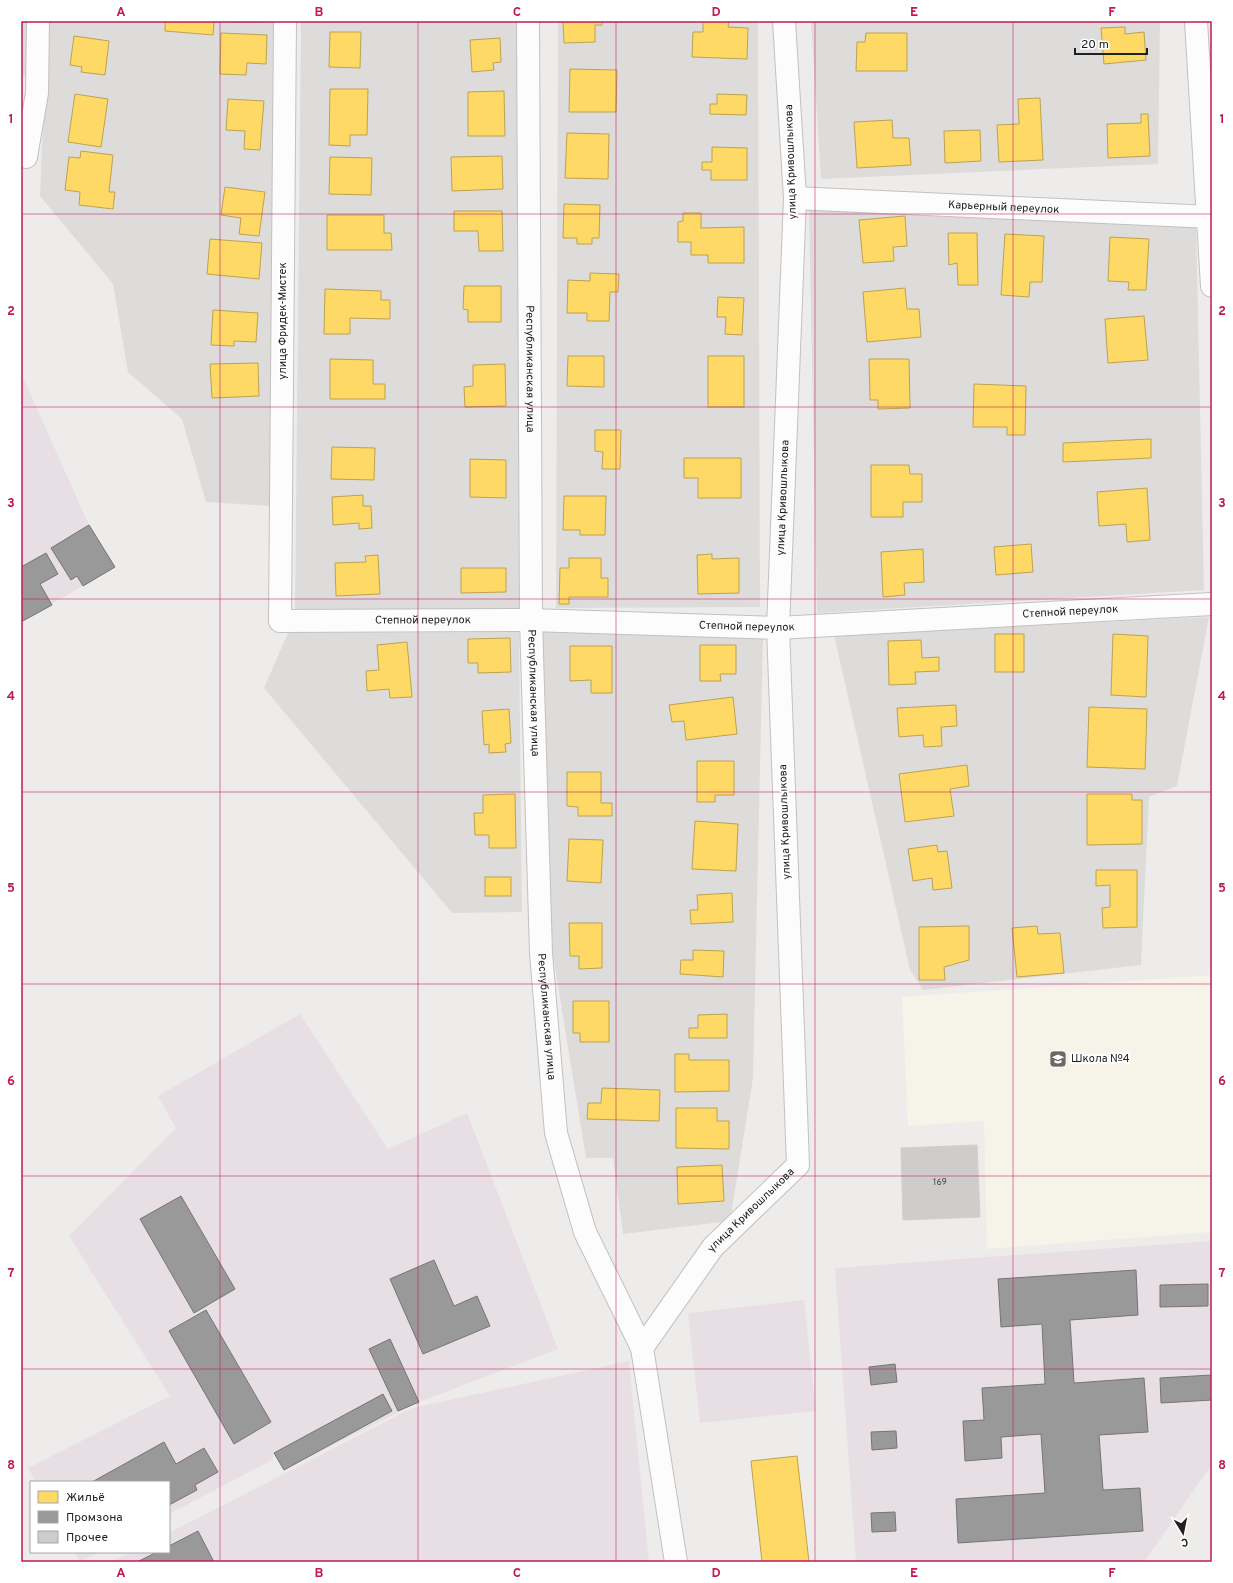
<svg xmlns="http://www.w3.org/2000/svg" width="1233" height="1583" font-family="Overpass,sans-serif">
  <rect width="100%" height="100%" fill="#eeecea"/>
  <g fill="#dedcdb">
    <path d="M 21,21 L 32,21 L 34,67 L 21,78 Z"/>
    <path d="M 47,21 L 273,21 L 271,506 L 206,502 L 182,419 L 128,372 L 113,284 L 40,196 Z"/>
    <path d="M 301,21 L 517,21 L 523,612 L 295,612 Z"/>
    <path d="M 558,21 L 758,21 L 760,607 L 556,608 Z"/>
    <path d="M 811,21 L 1160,21 L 1158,164 L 821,179 Z"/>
    <path d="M 809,209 L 1196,226 L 1204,590 L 817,613 Z"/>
    <path d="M 1209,617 L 1177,786 L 1149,797 L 1141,965 L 923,990 L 910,970 L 834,635 Z"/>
    <path d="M 539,629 L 763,635 L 753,1078 L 730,1221 L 623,1234 L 613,1158 L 586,1158 L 553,955 Z"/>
    <path d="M 519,632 L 522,912 L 452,913 L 264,688 L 288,633 Z"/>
  </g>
  <g fill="#e7dfe4">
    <path d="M 21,373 L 89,525 L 115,567 L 21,622 Z"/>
    <path d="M 300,1014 L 388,1149 L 467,1113 L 558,1349 L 419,1402 L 284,1470 L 274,1453 L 272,1460 L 169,1514 L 169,1482 L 36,1482 L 28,1468 L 170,1396 L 69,1236 L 176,1128 L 158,1096 Z"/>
    <path d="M 1211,1241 L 1212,1464 L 1144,1562 L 856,1562 L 835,1268 Z"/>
    <path d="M 804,1300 L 816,1411 L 700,1423 L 688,1313 Z"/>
    <path d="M 629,1361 L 649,1562 L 111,1562 L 131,1552 L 169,1552 L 169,1533 L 412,1408 Z"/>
    <path d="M 75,1552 L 99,1552 L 80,1562 Z"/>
  </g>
  <path fill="#f6f3e8" d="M 1212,975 L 1212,1232 L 987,1249 L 984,1121 L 908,1126 L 902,997 Z"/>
  <g fill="#ffd966" stroke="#bca251">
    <path d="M 165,21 L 214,21 L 213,35 L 165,31 Z"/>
    <rect x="232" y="21" width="31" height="1"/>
    <path d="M 563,21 L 602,21 L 602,25 L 595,25 L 595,42 L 564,43 Z"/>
    <path d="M 703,21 L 729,21 L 728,27 L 748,28 L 747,59 L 692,57 L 693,32 L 703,32 Z"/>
    <path d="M 1125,27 L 1125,34 L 1144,32 L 1146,60 L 1104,64 L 1101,28 Z"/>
    <path d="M 330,32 L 361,32 L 360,68 L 329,67 Z"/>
    <path d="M 221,33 L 267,35 L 266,64 L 247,63 L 246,75 L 220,74 Z"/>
    <path d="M 866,33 L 907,33 L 907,71 L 856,71 L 857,42 L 865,42 Z"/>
    <path d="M 74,36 L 109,41 L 105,75 L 81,72 L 82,67 L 70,65 Z"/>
    <path d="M 500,38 L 501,62 L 493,63 L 494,70 L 472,72 L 470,40 Z"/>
    <path d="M 570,69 L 617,70 L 616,112 L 569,112 Z"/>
    <path d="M 330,89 L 368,89 L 367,135 L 350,135 L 350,146 L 329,145 Z"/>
    <path d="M 504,91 L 505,136 L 468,136 L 468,92 Z"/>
    <path d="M 75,94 L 108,99 L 101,147 L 68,142 Z"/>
    <path d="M 717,94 L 747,95 L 746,115 L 710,114 L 710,104 L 717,104 Z"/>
    <path d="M 1040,98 L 1043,160 L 999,162 L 997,125 L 1019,124 L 1018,99 Z"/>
    <path d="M 228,99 L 264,101 L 260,150 L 244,149 L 245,131 L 226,130 Z"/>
    <path d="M 1141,114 L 1148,114 L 1150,156 L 1108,158 L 1107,124 L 1141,123 Z"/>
    <path d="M 892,120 L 893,138 L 909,138 L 911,165 L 857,168 L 854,122 Z"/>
    <path d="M 980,130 L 981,161 L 945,163 L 944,131 Z"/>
    <path d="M 567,133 L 609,134 L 608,179 L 565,178 Z"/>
    <path d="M 712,147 L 747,148 L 747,180 L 711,180 L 711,170 L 702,170 L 702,162 L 712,162 Z"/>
    <path d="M 81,151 L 113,155 L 109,192 L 115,192 L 113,209 L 79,205 L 80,192 L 65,190 L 69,157 L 80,158 Z"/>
    <path d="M 502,156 L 503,189 L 452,191 L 451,157 Z"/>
    <path d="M 330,157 L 372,158 L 371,195 L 329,194 Z"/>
    <path d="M 225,187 L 265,192 L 259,236 L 239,234 L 241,218 L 221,215 Z"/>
    <path d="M 564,204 L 600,205 L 599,238 L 592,238 L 592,244 L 577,244 L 577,238 L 563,238 Z"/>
    <path d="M 454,211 L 502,211 L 503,251 L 479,251 L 478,231 L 454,231 Z"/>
    <path d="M 683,213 L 701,213 L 701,228 L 744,227 L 744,263 L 708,263 L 708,255 L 691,255 L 691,242 L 678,242 L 678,222 L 683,221 Z"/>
    <path d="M 327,215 L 384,215 L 384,233 L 391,233 L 392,250 L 327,250 Z"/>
    <path d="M 905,216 L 907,246 L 893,247 L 894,261 L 863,263 L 859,220 Z"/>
    <path d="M 948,233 L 977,233 L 978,285 L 958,285 L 957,263 L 949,265 Z"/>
    <path d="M 1005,234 L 1044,236 L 1042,282 L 1030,282 L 1029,297 L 1001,295 Z"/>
    <path d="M 1110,237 L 1149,239 L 1146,290 L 1128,290 L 1129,282 L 1108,281 Z"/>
    <path d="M 210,239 L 262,243 L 259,279 L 207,274 Z"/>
    <path d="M 590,273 L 619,274 L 618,292 L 610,292 L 609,321 L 587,321 L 587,313 L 567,313 L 568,280 L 590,281 Z"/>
    <path d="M 464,286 L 501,286 L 501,322 L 468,322 L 468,310 L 463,309 Z"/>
    <path d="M 905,288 L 907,309 L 919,309 L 921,337 L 867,342 L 863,292 Z"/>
    <path d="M 325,289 L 381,291 L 381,300 L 390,300 L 390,319 L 350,318 L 350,334 L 324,334 Z"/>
    <path d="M 718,297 L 744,298 L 742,335 L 725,334 L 726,317 L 717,317 Z"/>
    <path d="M 213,310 L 258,313 L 256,342 L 234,341 L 234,346 L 211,345 Z"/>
    <path d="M 1144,316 L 1148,360 L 1108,363 L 1105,319 Z"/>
    <path d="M 568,356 L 604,356 L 604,387 L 567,386 Z"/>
    <rect x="708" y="356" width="36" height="51"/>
    <path d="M 330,359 L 373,360 L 373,384 L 385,384 L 385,399 L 330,399 Z"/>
    <path d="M 869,359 L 909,359 L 910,408 L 878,409 L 878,400 L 870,400 Z"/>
    <path d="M 258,363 L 259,396 L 212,398 L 210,364 Z"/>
    <path d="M 505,364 L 506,406 L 465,407 L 464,387 L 473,386 L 473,365 Z"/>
    <path d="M 974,384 L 1026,386 L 1025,435 L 1007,435 L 1007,427 L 973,427 Z"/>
    <path d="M 595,430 L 621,430 L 620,469 L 602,469 L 603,452 L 595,451 Z"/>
    <path d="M 1151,439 L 1151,458 L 1063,462 L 1063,443 Z"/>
    <path d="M 332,447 L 375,448 L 374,480 L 331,479 Z"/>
    <path d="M 684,458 L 741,458 L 741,498 L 698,498 L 698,478 L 684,478 Z"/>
    <path d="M 470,459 L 506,460 L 506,498 L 470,497 Z"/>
    <path d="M 871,465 L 909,465 L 910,474 L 922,474 L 922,502 L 903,502 L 903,517 L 871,517 Z"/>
    <path d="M 1147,488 L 1150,540 L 1127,542 L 1126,524 L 1099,526 L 1097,492 Z"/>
    <path d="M 363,495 L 363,506 L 371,506 L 372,528 L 359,529 L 359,523 L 333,525 L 332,497 Z"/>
    <path d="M 564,496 L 606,496 L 605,535 L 580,535 L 580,530 L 563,530 Z"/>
    <path d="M 1031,544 L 1033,572 L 996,575 L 994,547 Z"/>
    <path d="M 923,549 L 924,582 L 904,583 L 905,595 L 883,597 L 881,552 Z"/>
    <path d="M 712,554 L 712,559 L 739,558 L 739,593 L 698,594 L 697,555 Z"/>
    <path d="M 378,555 L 380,594 L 336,596 L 335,563 L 366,562 L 365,556 Z"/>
    <path d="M 569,558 L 601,558 L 601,578 L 608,578 L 608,597 L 569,597 L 569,604 L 559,604 L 560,568 L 569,568 Z"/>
    <path d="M 461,568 L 506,568 L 506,592 L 461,593 Z"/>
    <rect x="995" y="634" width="29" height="38"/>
    <path d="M 1113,634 L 1148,636 L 1146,697 L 1111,695 Z"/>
    <path d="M 510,638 L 511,672 L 478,673 L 478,663 L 468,663 L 468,639 Z"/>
    <path d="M 921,640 L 922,658 L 939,657 L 939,671 L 915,672 L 916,684 L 889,685 L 888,641 Z"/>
    <path d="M 407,642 L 412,697 L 390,698 L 389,689 L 367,691 L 366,671 L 379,670 L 377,645 Z"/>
    <path d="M 700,645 L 736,645 L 736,674 L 720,674 L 721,681 L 700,681 Z"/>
    <path d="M 570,646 L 612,646 L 612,693 L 591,693 L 591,680 L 570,681 Z"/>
    <path d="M 733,697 L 737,734 L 686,740 L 684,721 L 672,722 L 669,705 Z"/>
    <path d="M 956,705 L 957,726 L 941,727 L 942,746 L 924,747 L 923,735 L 899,737 L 897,708 Z"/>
    <path d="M 1089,707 L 1147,709 L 1145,769 L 1087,767 Z"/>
    <path d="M 509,709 L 511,743 L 505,744 L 506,752 L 489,753 L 489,744 L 484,745 L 482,711 Z"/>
    <path d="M 697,761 L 734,761 L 734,795 L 715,795 L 715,802 L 697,802 Z"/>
    <path d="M 967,765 L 969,786 L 950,789 L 954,816 L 905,822 L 899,774 Z"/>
    <path d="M 567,772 L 601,772 L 601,803 L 612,803 L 612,816 L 578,816 L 578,807 L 567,806 Z"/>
    <path d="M 515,794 L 516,848 L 489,848 L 489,835 L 475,835 L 474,813 L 483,813 L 483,795 Z"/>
    <path d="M 1087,794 L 1132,794 L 1132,800 L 1142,800 L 1142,844 L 1087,845 Z"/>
    <path d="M 695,821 L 738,824 L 736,871 L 692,869 Z"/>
    <path d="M 569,839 L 603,840 L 601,883 L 567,881 Z"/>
    <path d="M 937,845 L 938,852 L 947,851 L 952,888 L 933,890 L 932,878 L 913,881 L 908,849 Z"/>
    <path d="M 1096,870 L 1137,870 L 1137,927 L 1103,928 L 1102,908 L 1110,907 L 1110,885 L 1096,886 Z"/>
    <rect x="485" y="877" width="26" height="19"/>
    <path d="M 732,893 L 733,922 L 691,924 L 690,910 L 698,910 L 697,895 Z"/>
    <path d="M 569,923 L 602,923 L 602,968 L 579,969 L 579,956 L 570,956 Z"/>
    <path d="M 969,926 L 969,960 L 944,967 L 945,980 L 919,980 L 919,927 Z"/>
    <path d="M 1037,926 L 1038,934 L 1060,933 L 1064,973 L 1017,977 L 1012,928 Z"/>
    <path d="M 693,950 L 724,951 L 723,977 L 680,974 L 681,960 L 693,960 Z"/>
    <path d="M 573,1001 L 609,1001 L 609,1042 L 580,1042 L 580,1033 L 573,1033 Z"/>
    <path d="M 727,1014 L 727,1038 L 689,1038 L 689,1028 L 698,1028 L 698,1015 Z"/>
    <path d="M 675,1054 L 689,1054 L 689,1060 L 729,1060 L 729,1091 L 675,1092 Z"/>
    <path d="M 602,1088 L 660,1090 L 659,1121 L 587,1119 L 588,1103 L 601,1103 Z"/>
    <path d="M 676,1108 L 717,1108 L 717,1121 L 729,1121 L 729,1149 L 676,1148 Z"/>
    <path d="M 722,1165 L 724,1201 L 678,1204 L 677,1167 Z"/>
    <path d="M 797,1456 L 809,1562 L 762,1562 L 751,1461 Z"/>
  </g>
  <g fill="#999" stroke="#757575">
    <path d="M 89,525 L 115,567 L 83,586 L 77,576 L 71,580 L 51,548 Z"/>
    <path d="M 46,553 L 58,574 L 40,584 L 52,605 L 21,622 L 21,567 Z"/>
    <path d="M 181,1196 L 235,1289 L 194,1313 L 140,1219 Z"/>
    <path d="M 434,1260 L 454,1306 L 477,1296 L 490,1326 L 423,1354 L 390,1279 Z"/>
    <path d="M 1136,1270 L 1138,1315 L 1070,1320 L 1074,1383 L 1144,1378 L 1148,1432 L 1099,1435 L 1103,1490 L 1140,1488 L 1143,1531 L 958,1543 L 956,1499 L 1045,1493 L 1041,1434 L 1001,1437 L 1002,1458 L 965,1461 L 963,1421 L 984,1420 L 982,1388 L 1045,1384 L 1042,1324 L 1001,1327 L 998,1279 Z"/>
    <path d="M 1208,1284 L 1208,1306 L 1160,1307 L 1160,1285 Z"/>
    <path d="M 206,1310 L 271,1422 L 234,1444 L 169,1331 Z"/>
    <path d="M 390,1339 L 419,1402 L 398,1411 L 369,1349 Z"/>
    <path d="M 895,1364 L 897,1382 L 871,1385 L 869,1367 Z"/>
    <path d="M 1212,1375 L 1212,1400 L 1161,1403 L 1160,1378 Z"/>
    <path d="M 383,1394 L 392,1411 L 284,1470 L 274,1453 Z"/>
    <path d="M 896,1431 L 897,1448 L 872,1450 L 871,1432 Z"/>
    <path d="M 164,1442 L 176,1464 L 204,1448 L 218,1472 L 195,1485 L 197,1490 L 169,1505 L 169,1482 L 92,1482 Z"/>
    <path d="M 895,1512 L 896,1531 L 872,1532 L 871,1513 Z"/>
    <path d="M 198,1531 L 214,1562 L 137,1562 L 157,1552 L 169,1552 L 169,1546 Z"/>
  </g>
  <path fill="#cfcdcb" stroke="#d1cecc" d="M 977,1145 L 980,1217 L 903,1220 L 901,1148 Z"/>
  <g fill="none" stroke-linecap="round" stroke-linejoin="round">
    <g stroke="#c2c1c0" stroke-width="24">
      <g id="minor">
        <path id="s1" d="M 285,21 L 280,621 L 531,620 L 778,628 L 1212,604"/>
        <path id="s2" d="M 528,21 L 531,620 L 541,953 L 556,1133 L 585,1232 L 642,1348"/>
        <path d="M 1196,21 L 1212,286"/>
        <path d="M 26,157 L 37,93 L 38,21"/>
        <path id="s3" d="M 795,198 L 1212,217"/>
        <path id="s4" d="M 676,1562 L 642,1348 L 713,1247 L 798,1165 L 778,628 L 795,198 L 784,21"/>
      </g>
    </g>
    <use href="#minor" stroke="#fcfcfc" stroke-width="22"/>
  </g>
  <path fill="none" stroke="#c2185b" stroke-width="1" stroke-opacity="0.55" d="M 220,21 L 220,1562M 418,21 L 418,1562M 616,21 L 616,1562M 815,21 L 815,1562M 1013,21 L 1013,1562M 21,214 L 1212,214M 21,407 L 1212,407M 21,599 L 1212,599M 21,792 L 1212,792M 21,984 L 1212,984M 21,1176 L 1212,1176M 21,1369 L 1212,1369"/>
  <defs>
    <g id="school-square" transform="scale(0.9)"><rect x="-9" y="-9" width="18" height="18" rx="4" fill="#696867" stroke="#fff"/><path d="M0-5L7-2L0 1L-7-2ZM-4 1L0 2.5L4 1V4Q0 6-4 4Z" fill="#fff"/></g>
  </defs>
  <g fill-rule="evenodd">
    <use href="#school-square" x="1058" y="1059"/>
  </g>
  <g text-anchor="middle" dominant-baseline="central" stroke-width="4" stroke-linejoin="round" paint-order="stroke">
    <g font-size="9" fill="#4c4c4c">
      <text x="940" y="1182">169</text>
    </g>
    <g font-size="11" fill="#212121" stroke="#fff">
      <text transform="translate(791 162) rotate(-92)">улица Кривошлыкова</text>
      <text stroke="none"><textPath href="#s3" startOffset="209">Карьерный переулок</textPath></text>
      <text transform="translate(283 321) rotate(-90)">улица Фридек-Мистек</text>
      <text stroke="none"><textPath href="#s2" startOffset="348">Республиканская улица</textPath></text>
      <text stroke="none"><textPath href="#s4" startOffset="1126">улица Кривошлыкова</textPath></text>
      <text stroke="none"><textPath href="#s1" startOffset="1391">Степной переулок</textPath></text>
      <text stroke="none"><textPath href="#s1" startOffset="743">Степной переулок</textPath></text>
      <text stroke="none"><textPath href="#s1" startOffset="1067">Степной переулок</textPath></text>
      <text stroke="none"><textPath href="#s2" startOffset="672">Республиканская улица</textPath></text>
      <text transform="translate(785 822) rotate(-92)">улица Кривошлыкова</text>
      <text stroke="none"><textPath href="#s2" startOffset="996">Республиканская улица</textPath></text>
      <text stroke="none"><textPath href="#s4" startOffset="393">улица Кривошлыкова</textPath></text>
    </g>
    <g font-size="11" fill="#212121" stroke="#fff" text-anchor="start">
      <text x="1071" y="1059">Школа №4</text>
    </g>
  </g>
  <rect width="1233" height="1583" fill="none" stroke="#ffffff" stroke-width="44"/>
  <rect x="30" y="1481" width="140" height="72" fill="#ffffff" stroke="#a6a6a6"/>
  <rect x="38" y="1491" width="20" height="12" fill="#ffd966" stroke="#a6a6a6"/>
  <text x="66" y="1501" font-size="12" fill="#212121">Жильё</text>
  <rect x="38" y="1511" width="20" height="12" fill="#999999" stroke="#a6a6a6"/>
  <text x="66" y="1521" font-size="12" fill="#212121">Промзона</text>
  <rect x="38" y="1531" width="20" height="12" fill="#cfcdcb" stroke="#a6a6a6"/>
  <text x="66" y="1541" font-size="12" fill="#212121">Прочее</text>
  <g transform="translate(1183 1533) rotate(170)" stroke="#ffffff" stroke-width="3" paint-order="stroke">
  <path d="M0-3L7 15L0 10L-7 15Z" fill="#212121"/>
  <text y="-6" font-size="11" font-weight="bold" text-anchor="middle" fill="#212121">С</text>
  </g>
  <path d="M1075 48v6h72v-6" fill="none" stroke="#212121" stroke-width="2"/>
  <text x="1081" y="48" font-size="12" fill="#212121" stroke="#ffffff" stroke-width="3" paint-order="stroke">20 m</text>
  <rect x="22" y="22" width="1189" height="1539" fill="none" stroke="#c2185b" stroke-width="1.5"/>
  <g font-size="13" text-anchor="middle" font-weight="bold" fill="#c2185b">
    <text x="121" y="16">A</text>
    <text x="319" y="16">B</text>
    <text x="517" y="16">C</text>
    <text x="716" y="16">D</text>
    <text x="914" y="16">E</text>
    <text x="1112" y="16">F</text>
    <text x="11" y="123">1</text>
    <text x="1222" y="123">1</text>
    <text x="11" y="315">2</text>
    <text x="1222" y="315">2</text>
    <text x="11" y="507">3</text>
    <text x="1222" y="507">3</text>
    <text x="11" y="700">4</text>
    <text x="1222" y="700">4</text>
    <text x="11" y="892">5</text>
    <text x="1222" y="892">5</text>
    <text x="11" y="1085">6</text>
    <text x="1222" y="1085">6</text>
    <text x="11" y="1277">7</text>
    <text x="1222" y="1277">7</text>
    <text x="11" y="1469">8</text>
    <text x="1222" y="1469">8</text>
    <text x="121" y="1577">A</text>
    <text x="319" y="1577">B</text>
    <text x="517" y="1577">C</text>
    <text x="716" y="1577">D</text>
    <text x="914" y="1577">E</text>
    <text x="1112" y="1577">F</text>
  </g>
</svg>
